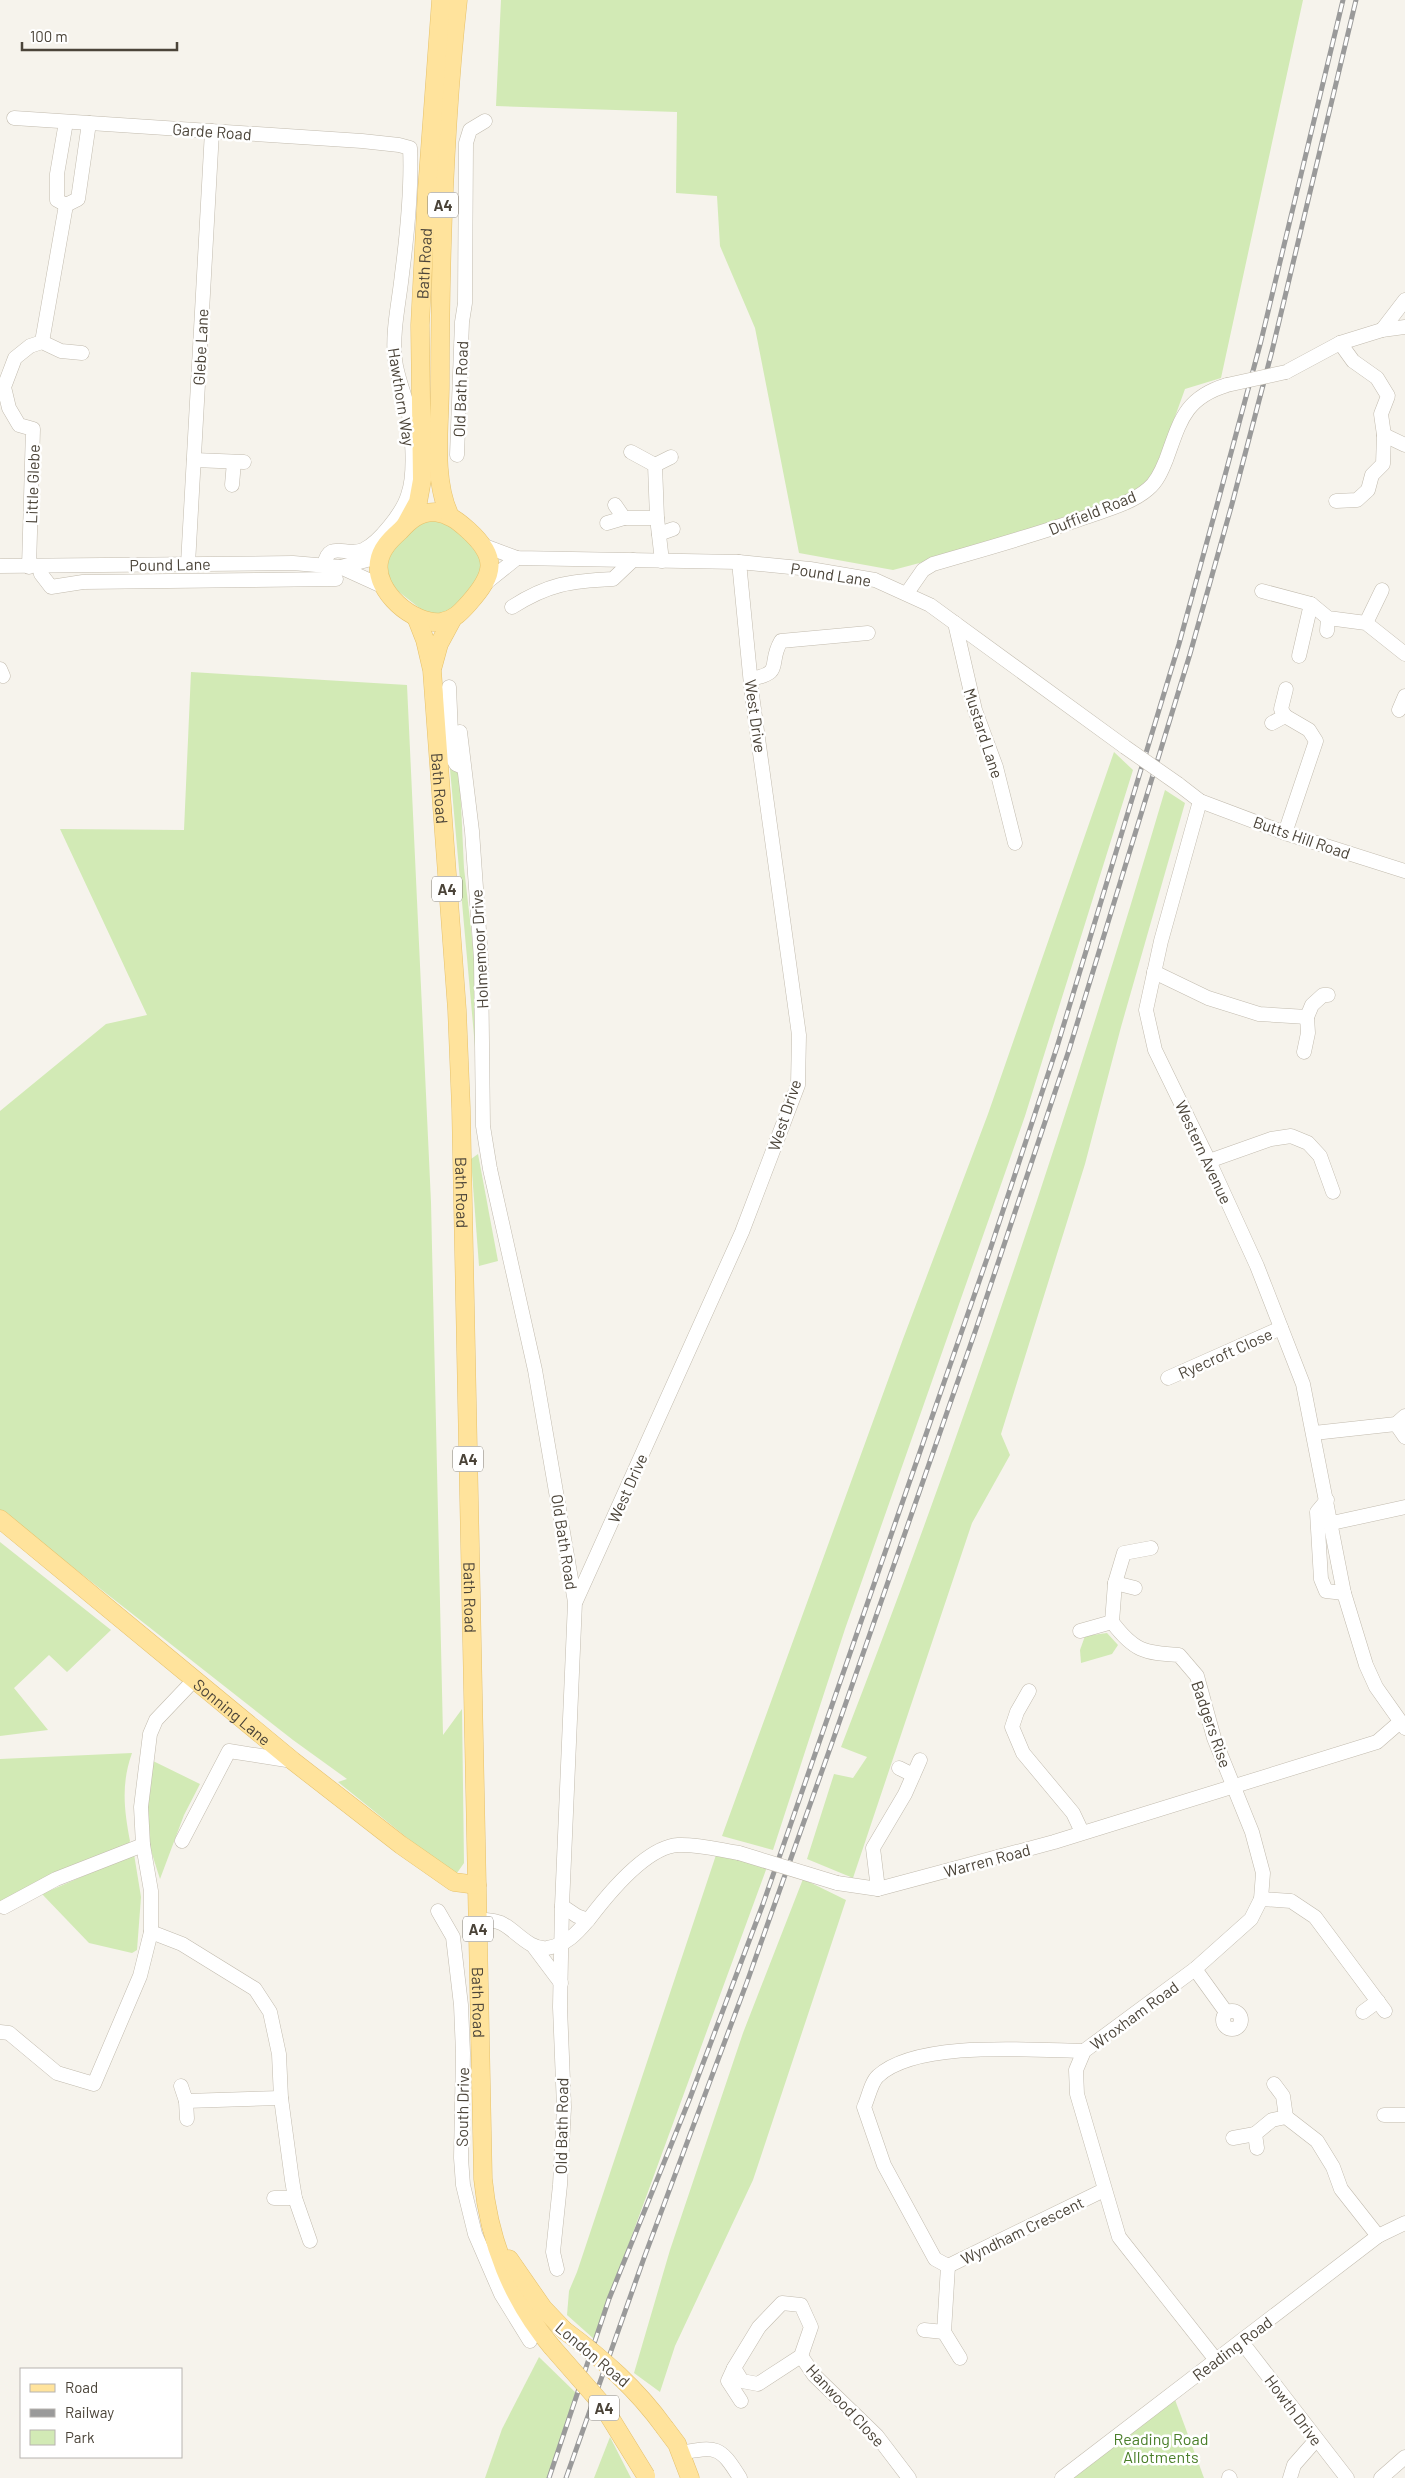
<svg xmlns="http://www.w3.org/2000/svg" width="1405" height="2478" font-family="Barlow,sans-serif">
  <rect width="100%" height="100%" fill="#f6f3ec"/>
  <g fill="#d2eab5">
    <path d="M 501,0 L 1303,0 L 1221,378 L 1185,389 L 1158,464 L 1142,489 L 1003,541 L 893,570 L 799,553 L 755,328 L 720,246 L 717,196 L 676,193 L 677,112 L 496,106 Z"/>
    <path d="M 438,519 L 458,531 L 479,554 L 482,573 L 466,596 L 447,613 L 427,614 L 394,588 L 385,572 L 390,551 L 420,522 Z"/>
    <path d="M 191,672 L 407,685 L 431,1202 L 443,1735 L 462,1709 L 464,1863 L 457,1873 L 452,1874 L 338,1782 L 347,1779 L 293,1740 L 0,1510 L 0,1111 L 106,1024 L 147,1015 L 60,829 L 184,830 Z"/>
    <path d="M 458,741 L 464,868 L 476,972 L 477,1069 L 450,769 Z"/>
    <path d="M 1114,752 L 1133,770 L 1025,1116 L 845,1629 L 773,1850 L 722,1836 L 903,1339 L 988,1114 Z"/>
    <path d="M 1165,790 L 1185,803 L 1121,1027 L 1085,1164 L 1001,1434 L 1010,1455 L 972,1523 L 853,1878 L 807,1859 L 834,1774 L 853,1778 L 867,1757 L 841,1747 C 963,1433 1070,1113 1165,790 Z"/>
    <path d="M 478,1154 L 498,1261 L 479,1266 L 471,1159 Z"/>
    <path d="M 0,1542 L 111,1630 L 67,1672 L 49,1655 L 14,1688 L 48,1730 L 0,1736 Z"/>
    <path d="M 1107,1633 L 1118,1645 L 1112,1654 L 1081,1663 L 1080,1650 L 1085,1636 Z"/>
    <path d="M 132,1753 C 121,1784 124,1809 130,1841 L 127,1847 L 0,1906 L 0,1759 Z"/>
    <path d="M 149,1759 L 200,1784 L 184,1815 L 160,1879 L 141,1819 Z"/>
    <path d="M 717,1852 L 767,1867 L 594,2339 L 567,2315 L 569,2291 L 577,2272 Z"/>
    <path d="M 134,1854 L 141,1897 L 137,1950 L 132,1953 L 89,1943 L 42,1894 Z"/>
    <path d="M 803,1879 L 846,1900 L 753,2180 L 675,2346 L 660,2392 L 634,2373 L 670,2250 L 743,2033 Z"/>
    <path d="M 539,2357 L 576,2393 L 549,2478 L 485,2478 L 502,2429 Z"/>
    <path d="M 1174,2397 L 1204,2478 L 1072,2478 Z"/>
    <path d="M 610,2437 L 631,2478 L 594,2478 Z"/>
  </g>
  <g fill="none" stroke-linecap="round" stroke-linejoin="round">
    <g stroke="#c2bbae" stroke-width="15">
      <g id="minor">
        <path d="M 14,118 L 362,141 L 399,145 L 410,148 C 412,187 407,235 402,274 C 399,303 392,331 395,360 C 397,376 403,390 407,405 C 412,427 416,473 408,495 C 403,512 379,543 363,550 C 346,557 328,539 324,566"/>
        <path d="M 66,122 L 57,174 L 57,200 L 66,205 L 78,199 L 89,123"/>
        <path d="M 1382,330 L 1405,300"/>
        <path d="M 42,342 L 66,205"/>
        <path d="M 1286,372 L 1340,343 L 1382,330 L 1405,327"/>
        <path d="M 1384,435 L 1405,445"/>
        <path d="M 631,452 L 655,465 L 657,518 L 662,561"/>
        <path d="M 457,455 L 462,322 L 465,303 L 466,143 L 470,130 L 485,121"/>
        <path d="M 194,460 L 244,462"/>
        <path d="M 655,465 L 671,457"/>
        <path d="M 232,485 L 234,462"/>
        <path d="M 1336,501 L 1357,500 L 1368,490 L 1372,475 L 1383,464 L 1384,435 L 1381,414 L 1388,396 L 1377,378 L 1353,361 L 1340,343"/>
        <path d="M 615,505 L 624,518"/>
        <path d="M 607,523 L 624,518 L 657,518"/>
        <path d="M 659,534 L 673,529"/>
        <path d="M 482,545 L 517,558 L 739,562 L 810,569 L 875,580 L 930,605 L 1125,747"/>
        <path d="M 188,564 L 212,131"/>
        <path d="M 0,566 L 293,563 L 340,567 L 384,587"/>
        <path d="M 29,567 L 33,429 L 19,425 L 9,408 L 4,387 L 15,358 L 30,346 L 42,342 L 61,351 L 82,353"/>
        <path d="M 39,567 L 41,574 L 51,587 L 83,582 L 336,579"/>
        <path d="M 341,567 L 367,560 L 384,549"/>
        <path d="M 487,582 L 517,558"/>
        <path d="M 1262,591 L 1311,604 L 1328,618 L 1366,623 L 1405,654"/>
        <path d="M 907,593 L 923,570 L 933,564 C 984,549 1036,535 1086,517 C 1106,510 1132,503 1148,489 C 1157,482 1162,470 1166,460 C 1180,422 1184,398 1227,385"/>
        <path d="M 512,607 C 548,584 570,581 613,579 L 633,560"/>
        <path d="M 955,623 L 975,710 L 996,767 L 1015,843"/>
        <path d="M 1366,623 L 1382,590"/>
        <path d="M 1327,631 L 1328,618"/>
        <path d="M 1299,656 L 1311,604"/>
        <path d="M 0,669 L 3,676"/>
        <path d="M 751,679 C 785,672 767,665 781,641 L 868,633"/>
        <path d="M 449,687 L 452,757 L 456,764 L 463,767"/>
        <path d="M 1399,710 L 1405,696"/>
        <path d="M 1285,716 L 1281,709 L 1286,689"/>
        <path d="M 1272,723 L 1285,716 L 1309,730 L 1316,741 L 1285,833"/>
        <path d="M 460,732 L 472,831 L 481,959 L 483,1126 L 490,1169 L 535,1370 L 575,1602 L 562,1906 L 560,2007 L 564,2107 L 560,2185 L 553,2252 L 557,2269"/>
        <path d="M 1178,784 L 1200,801 L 1285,833 L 1405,871"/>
        <path d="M 1200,801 L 1161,941 L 1146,1010 L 1155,1050 L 1209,1161 L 1257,1266 L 1303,1384 L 1344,1593 L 1366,1665 L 1376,1687 L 1405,1728"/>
        <path d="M 1154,972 L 1208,998 L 1259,1014 L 1307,1017 L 1312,1005 L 1323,995 L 1328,995"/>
        <path d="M 1304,1052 L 1308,1033 L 1307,1017"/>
        <path d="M 1209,1161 L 1271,1139 L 1291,1136 L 1308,1143 L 1320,1156 L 1333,1192"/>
        <path d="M 1168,1378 L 1281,1328"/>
        <path d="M 1396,1424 L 1405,1437"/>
        <path d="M 1314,1433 L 1396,1424 L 1405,1416"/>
        <path d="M 1327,1500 L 1317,1512 L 1321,1579 L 1326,1591 L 1344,1593"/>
        <path d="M 1332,1523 L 1405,1507"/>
        <path d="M 1151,1548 L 1124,1553 L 1115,1583 L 1112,1622 C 1134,1651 1144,1653 1179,1655 L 1197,1676 L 1214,1738 L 1252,1832 L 1263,1873 L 1261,1899 L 1251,1919 L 1195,1969 L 1084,2051 L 1076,2070 L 1077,2094 L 1119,2237 L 1216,2360"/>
        <path d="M 1115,1583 L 1135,1588"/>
        <path d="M 576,1601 L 742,1232 L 798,1085 L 799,1035 L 752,695 L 739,562"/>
        <path d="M 1080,1631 L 1112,1622"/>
        <path d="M 1029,1691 L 1017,1712 L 1012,1727 L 1023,1753 L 1073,1813 L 1082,1832"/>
        <path d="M 899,1768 L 913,1775"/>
        <path d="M 182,1841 L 229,1751 L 293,1761"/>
        <path d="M 837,1883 L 878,1889 L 1054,1842 L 1377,1742 L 1400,1722"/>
        <path d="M 878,1889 L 873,1848 L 905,1794 L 920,1760"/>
        <path d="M 1261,1899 L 1291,1901 L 1315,1917 L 1385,2011"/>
        <path d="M 562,1906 L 577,1916 L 588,1920"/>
        <path d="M 4,1907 L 56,1879 L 143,1845"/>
        <path d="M 438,1911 L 453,1937 L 461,2005 L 463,2053 L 461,2158 L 463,2185 L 475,2234 L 501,2294 L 530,2341"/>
        <path d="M 478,1919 C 486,1920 494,1920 501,1923 C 516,1930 529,1950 547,1948 C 567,1945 577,1933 589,1919 C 608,1894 646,1847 678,1845 C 698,1844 720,1850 739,1853"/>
        <path d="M 151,1932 L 182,1944 L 255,1989 L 270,2012 L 279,2054 L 281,2098 L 292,2180 L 295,2198 L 310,2241"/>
        <path d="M 534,1947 L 561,1983"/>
        <path d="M 1195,1969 L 1226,2012"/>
        <circle cx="1232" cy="2020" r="9"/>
        <path d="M 1363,2012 L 1378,2001"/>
        <path d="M 0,2032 L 9,2033 L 57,2073 L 94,2084 L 140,1976 L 151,1932 L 151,1891 L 143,1845 L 141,1807 L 150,1734 L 156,1720 L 194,1680"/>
        <path d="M 1084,2051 C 1032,2050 917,2040 878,2076 C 871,2082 868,2099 864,2107 L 884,2165 L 935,2259 L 948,2266 L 1104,2190"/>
        <path d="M 1274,2084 L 1283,2096 L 1286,2117"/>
        <path d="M 181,2086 L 186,2101 L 281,2098"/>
        <path d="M 186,2101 L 187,2119"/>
        <path d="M 1384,2115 L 1405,2115"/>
        <path d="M 1233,2138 L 1255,2134"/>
        <path d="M 1257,2148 L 1255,2134 L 1272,2120 L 1286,2117 L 1317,2141 L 1333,2167 L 1341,2189 L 1378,2236"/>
        <path d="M 274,2198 L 295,2198"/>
        <path d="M 948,2266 L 944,2332 L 960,2358"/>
        <path d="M 782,2303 L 801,2305 L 811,2327 L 801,2356 L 758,2384 L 742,2381 L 734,2368 L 759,2327 Z"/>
        <path d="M 924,2330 L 944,2332"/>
        <path d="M 1241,2341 L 1347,2478"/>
        <path d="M 801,2356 L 814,2375 L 877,2436 L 909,2478"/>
        <path d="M 734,2368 L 728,2381 L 741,2401"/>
        <path d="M 680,2453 C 717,2446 720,2446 740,2478"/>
        <path d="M 1229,2477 L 1230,2478"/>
        <path d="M 1062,2478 L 1378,2236 L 1405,2223"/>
        <path d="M 1290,2478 L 1294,2465 L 1316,2440"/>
        <path d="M 1381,2478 L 1405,2457"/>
      </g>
    </g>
    <g stroke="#e6c16a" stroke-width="19">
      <g id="major">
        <path d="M 435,512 C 449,514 458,521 468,530 C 498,557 495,574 469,603 C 461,612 454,620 441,622 C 413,625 374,591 379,562 C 381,549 390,540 400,531 C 410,520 419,512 435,512 Z"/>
        <path d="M 450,516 C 432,479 440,426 440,385 C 440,257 444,128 458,0"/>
        <path id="s1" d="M 406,524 L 418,502 L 422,480 L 420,325 L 427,190 L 441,0"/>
        <path id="s2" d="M 416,617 L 425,640 L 432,670 L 457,1010 L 461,1108 L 483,2179 C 489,2241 512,2300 552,2347"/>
        <path d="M 433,666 L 439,644 L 453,618"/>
        <path id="s3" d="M 0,1519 L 293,1761 L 401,1845 L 454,1882 L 477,1885"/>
        <path d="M 509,2259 L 543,2308 L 564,2330"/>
        <path d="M 665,2428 L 677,2444 L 690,2478"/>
      </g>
    </g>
    <use href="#minor" stroke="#fff" stroke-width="14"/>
    <use href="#major" stroke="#ffe39c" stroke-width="18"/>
    <g stroke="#9a9a9a" stroke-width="5">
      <g id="rail">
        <path d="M 549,2478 L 609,2299 L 690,2098 L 763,1904 L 990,1250 L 1057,1047 L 1179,644 L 1220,494 L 1261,341 L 1343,0"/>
        <path d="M 566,2478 L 644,2258 L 747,1982 L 833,1740 L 976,1329 L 1069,1050 L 1190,654 L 1232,504 L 1272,351 L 1356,0"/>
      </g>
    </g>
    <use href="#rail" stroke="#fff" stroke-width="3" stroke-dasharray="9" stroke-linecap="butt"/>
    <g stroke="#c2bbae" stroke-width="15" stroke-linecap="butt">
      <g id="minor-bridge">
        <path d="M 1227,385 L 1286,372"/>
        <path d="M 1125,747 L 1178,784"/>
        <path d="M 739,1853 L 837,1883"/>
      </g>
    </g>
    <g stroke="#e6c16a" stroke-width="19" stroke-linecap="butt">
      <g id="major-bridge">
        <path d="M 564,2330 C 603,2359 637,2389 665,2428"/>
        <path d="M 552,2347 L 601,2403 L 646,2476"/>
      </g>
    </g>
    <use href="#minor-bridge" stroke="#fff" stroke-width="14"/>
    <use href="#major-bridge" stroke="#ffe39c" stroke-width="18"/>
  </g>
  <g text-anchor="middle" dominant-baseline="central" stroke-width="5" stroke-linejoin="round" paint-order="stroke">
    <g fill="#fff" stroke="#817c74" stroke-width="1">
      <rect x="428" y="192.5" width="30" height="25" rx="4"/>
      <rect x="432" y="876.5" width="30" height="25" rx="4"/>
      <rect x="453" y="1446.5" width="30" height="25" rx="4"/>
      <rect x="463" y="1916.5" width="30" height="25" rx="4"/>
      <rect x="589" y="2395.5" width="30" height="25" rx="4"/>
    </g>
    <g font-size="15" font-weight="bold" fill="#4b4439">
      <text x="443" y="205">A4</text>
      <text x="447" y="889">A4</text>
      <text x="468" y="1459">A4</text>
      <text x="478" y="1929">A4</text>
      <text x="604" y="2408">A4</text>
    </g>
    <g font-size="16" fill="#4b4439" stroke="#fff">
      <text transform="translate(212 131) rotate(4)">Garde Road</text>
      <text stroke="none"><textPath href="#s1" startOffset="264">Bath Road</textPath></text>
      <text transform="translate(200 347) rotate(-87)">Glebe Lane</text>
      <text transform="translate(460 389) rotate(-88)">Old Bath Road</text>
      <text transform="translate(402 397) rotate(81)">Hawthorn Way</text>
      <text transform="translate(32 484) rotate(-88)">Little Glebe</text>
      <text transform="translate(1092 512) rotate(-22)">Duffield Road</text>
      <text transform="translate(170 564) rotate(-1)">Pound Lane</text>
      <text transform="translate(831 574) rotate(9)">Pound Lane</text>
      <text transform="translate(756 716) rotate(82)">West Drive</text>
      <text transform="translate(984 733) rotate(72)">Mustard Lane</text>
      <text stroke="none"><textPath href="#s2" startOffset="174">Bath Road</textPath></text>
      <text transform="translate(1302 837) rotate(19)">Butts Hill Road</text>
      <text transform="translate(479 949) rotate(-93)">Holmemoor Drive</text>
      <text transform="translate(784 1115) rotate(-72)">West Drive</text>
      <text transform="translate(1204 1152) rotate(65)">Western Avenue</text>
      <text stroke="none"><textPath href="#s2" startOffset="579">Bath Road</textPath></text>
      <text transform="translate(1225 1353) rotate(-24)">Ryecroft Close</text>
      <text transform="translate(627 1488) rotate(-66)">West Drive</text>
      <text transform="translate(565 1542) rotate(81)">Old Bath Road</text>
      <text stroke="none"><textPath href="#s2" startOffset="984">Bath Road</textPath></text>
      <text stroke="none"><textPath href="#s3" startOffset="302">Sonning Lane</textPath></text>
      <text transform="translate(1212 1724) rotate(71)">Badgers Rise</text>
      <text transform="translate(987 1860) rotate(-15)">Warren Road</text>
      <text stroke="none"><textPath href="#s2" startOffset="1389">Bath Road</textPath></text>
      <text transform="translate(1134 2015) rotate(-36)">Wroxham Road</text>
      <text transform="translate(462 2107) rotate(-89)">South Drive</text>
      <text transform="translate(561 2126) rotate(-89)">Old Bath Road</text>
      <text transform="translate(1022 2230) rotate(-26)">Wyndham Crescent</text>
      <text transform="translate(1232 2348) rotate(-37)">Reading Road</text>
      <text transform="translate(593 2354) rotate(40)">London Road</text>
      <text transform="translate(846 2405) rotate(47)">Hanwood Close</text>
      <text transform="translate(1294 2410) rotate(53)">Howth Drive</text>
    </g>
    <g font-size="16" fill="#4a7f2a" stroke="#fff">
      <text x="1161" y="2438">Reading Road<tspan x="1161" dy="18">Allotments</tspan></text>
    </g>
  </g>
  <rect x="20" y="2368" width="162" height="90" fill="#ffffff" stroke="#b7b4b0"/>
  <rect x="30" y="2384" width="25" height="8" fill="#ffe39c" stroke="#b7b4b0"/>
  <text x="65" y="2393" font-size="15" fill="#4b4439">Road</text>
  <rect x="30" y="2409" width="25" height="8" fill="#9a9a9a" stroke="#b7b4b0"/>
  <text x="65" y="2418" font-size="15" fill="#4b4439">Railway</text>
  <rect x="30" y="2430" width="25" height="15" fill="#d2eab5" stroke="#b7b4b0"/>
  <text x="65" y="2443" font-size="15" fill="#4b4439">Park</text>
  <path d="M22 42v8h155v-8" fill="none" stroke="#4b4439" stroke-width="2.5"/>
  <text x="30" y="42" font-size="15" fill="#4b4439" stroke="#ffffff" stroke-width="4" paint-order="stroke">100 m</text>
</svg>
